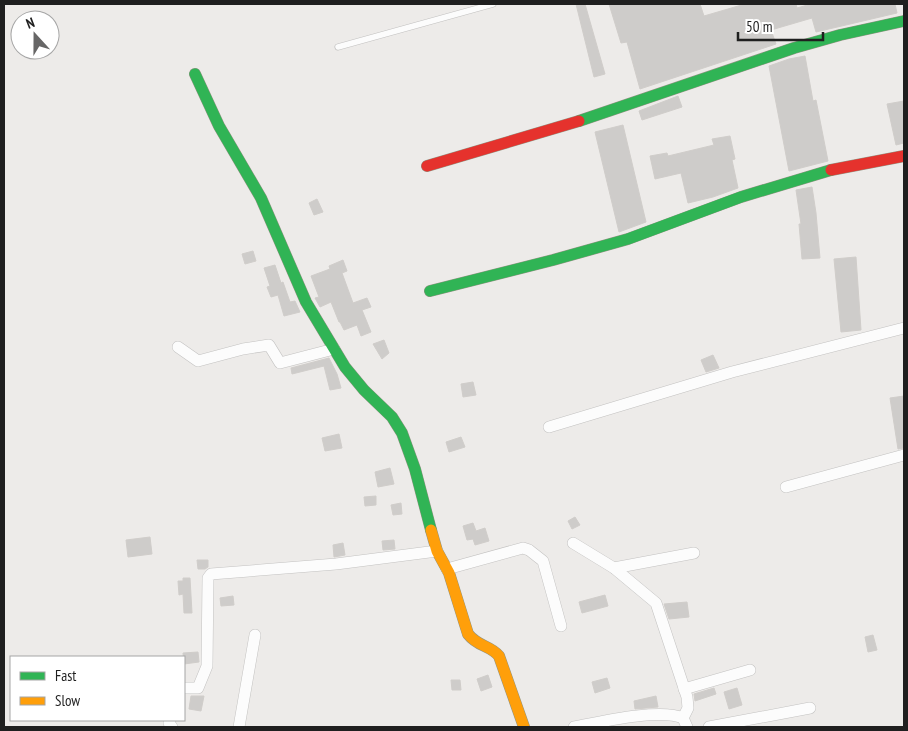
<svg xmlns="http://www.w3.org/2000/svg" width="908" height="731" font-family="'PT Sans Narrow',sans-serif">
  <rect width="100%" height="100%" fill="#edebe9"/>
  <g fill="#ceccca" stroke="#d0cdca">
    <path d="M 576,4 L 585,4 L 605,74 L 594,77 Z"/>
    <path d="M 609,4 L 700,4 L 704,16 L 745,4 L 796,4 L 797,8 L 811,4 L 895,4 L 897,13 L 816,32 L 812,18 L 771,30 L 776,44 L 640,89 L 627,42 L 621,43 Z"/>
    <path d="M 805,56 L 813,101 L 816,100 L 828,161 L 789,171 L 769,66 L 789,59 Z"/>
    <path d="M 678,96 L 682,107 L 642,120 L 639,111 Z"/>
    <path d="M 904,101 L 904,143 L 896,145 L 887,104 Z"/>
    <path d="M 623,125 L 646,222 L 619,232 L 595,132 Z"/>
    <path d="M 730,136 L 735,159 L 732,160 L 738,188 L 713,197 L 688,203 L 681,173 L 655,179 L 650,156 L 667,153 L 668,156 L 714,145 L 712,139 Z"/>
    <path d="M 812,187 L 816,213 L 820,258 L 802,259 L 799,224 L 801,224 L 796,190 Z"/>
    <path d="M 317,199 L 323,212 L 314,215 L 309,203 Z"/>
    <path d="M 253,251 L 256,261 L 245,264 L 242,254 Z"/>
    <path d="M 856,257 L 861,330 L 841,332 L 834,259 Z"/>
    <path d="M 343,260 L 347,271 L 342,273 L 353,303 L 367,298 L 371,307 L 362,310 L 371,332 L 361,336 L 357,325 L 344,330 L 340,322 L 339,322 L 331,302 L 320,307 L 315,298 L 319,297 L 311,276 L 330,269 L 329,266 Z"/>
    <path d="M 275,265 L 281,283 L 283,282 L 290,302 L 295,301 L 300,312 L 284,316 L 278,295 L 271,297 L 267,287 L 270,286 L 264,268 Z"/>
    <path d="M 384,340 L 389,353 L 382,359 L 373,344 Z"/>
    <path d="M 713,355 L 719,368 L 706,372 L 701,360 Z"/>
    <path d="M 329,358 L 337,374 L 341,388 L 330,390 L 324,366 L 292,374 L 291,368 Z"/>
    <path d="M 473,382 L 476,395 L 463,397 L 461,384 Z"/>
    <path d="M 904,396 L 904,448 L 898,449 L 890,398 Z"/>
    <path d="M 339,434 L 342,448 L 325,451 L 322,438 Z"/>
    <path d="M 461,437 L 465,447 L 449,452 L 446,442 Z"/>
    <path d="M 390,468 L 394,484 L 378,487 L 375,472 Z"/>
    <path d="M 376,496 L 376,505 L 365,506 L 364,497 Z"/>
    <path d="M 401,503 L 402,514 L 393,515 L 391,505 Z"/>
    <path d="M 575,517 L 580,525 L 572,529 L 568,521 Z"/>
    <path d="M 473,523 L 476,531 L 485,528 L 489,541 L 475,545 L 473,539 L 467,540 L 463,526 Z"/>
    <path d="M 150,537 L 152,554 L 128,557 L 126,540 Z"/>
    <path d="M 394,540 L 395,549 L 383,550 L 382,541 Z"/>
    <path d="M 343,543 L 345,555 L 334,557 L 333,545 Z"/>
    <path d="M 197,560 L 208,560 L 208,567 L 205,569 L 198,569 Z"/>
    <path d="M 183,578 L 190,578 L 192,613 L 184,613 L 183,594 L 179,595 L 178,581 L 183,581 Z"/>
    <path d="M 605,595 L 608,606 L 582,613 L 579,602 Z"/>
    <path d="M 233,596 L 234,605 L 221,606 L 220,598 Z"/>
    <path d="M 687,602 L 689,617 L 669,619 L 664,604 Z"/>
    <path d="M 873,635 L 877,650 L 868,652 L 865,637 Z"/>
    <path d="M 198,652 L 199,662 L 184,664 L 183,653 Z"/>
    <path d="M 488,675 L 492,687 L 481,691 L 477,679 Z"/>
    <path d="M 607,678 L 610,688 L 595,693 L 592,682 Z"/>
    <path d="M 451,680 L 460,680 L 461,690 L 452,690 Z"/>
    <path d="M 714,688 L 716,694 L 695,701 L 694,694 Z"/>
    <path d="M 737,688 L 742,705 L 729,709 L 724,692 Z"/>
    <path d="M 191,696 L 204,696 L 201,711 L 189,709 Z"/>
    <path d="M 656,696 L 658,707 L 635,709 L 634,701 Z"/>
  </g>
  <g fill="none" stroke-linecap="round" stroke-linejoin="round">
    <g stroke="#c3c2c1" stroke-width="7">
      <path id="lane" d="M 338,47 L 493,4"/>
    </g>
    <g stroke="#c3c2c1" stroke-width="12">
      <g id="street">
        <path d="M 178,347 L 198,361 L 243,349 L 269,345 L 280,363 L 334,349"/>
        <path d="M 549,427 L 732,372 L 904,328"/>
        <path d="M 786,487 L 904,455"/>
        <path d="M 573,543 L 614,568 L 656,603 L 687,697 L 688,708 L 683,718"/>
        <path d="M 614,568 L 694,553"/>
        <path d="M 447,569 L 523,548 L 529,550 L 543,561 L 561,626"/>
        <path d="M 184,688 L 198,688 L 207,666 L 208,578 L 211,574 L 336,564 L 437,551"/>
        <path d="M 684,689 L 750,670"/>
        <path d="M 170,720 L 169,723 L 172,727"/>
        <path d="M 239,727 L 255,635"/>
        <path d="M 574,727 C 600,722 660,708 683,718 L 687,727"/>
        <path d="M 709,727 L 810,708"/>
      </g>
    </g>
    <g stroke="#929483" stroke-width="12">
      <g id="fast">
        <path d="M 195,74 L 219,126 L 261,198 L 306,302 L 345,367 L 364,390 L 392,417 L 402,433 L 415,469 L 431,530"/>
        <path d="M 579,121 L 794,48 L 840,35 L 904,21"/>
        <path d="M 430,291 L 553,260 L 628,239 L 741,197 L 831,170"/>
      </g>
    </g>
    <g stroke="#929483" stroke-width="12">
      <path id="slow" d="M 431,530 L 437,551 L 449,573 L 468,634 C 478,647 490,645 499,656 L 524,727"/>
    </g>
    <g stroke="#929483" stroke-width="12">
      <g id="jam">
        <path d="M 427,166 L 579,121"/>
        <path d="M 831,170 L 904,156"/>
      </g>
    </g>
    <use href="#lane" stroke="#fcfcfc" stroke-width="5.5"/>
    <use href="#street" stroke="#fcfcfc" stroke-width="11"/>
    <use href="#fast" stroke="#30b455" stroke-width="11"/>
    <use href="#slow" stroke="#ff9f0a" stroke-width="11"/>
    <use href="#jam" stroke="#e5322d" stroke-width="11"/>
  </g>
  <rect width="908" height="731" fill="none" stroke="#1f1f1f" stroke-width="10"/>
  <rect x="10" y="656" width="175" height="65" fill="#ffffff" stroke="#a5a5a5"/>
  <rect x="20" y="672" width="25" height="8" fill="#30b455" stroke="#a5a5a5"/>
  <text x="55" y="681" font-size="15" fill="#1f1f1f">Fast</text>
  <rect x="20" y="697" width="25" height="8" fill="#ff9f0a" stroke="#a5a5a5"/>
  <text x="55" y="706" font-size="15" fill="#1f1f1f">Slow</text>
  <g transform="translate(35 35) rotate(339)"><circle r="24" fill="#ffffff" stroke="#a5a5a5"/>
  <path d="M0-4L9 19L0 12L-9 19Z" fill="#676666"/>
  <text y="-8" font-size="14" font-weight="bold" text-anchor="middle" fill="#1f1f1f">N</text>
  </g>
  <path d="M738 32v8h85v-8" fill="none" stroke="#1f1f1f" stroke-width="2.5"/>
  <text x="746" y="32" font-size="15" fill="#1f1f1f" stroke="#ffffff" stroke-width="4" paint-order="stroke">50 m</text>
</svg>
